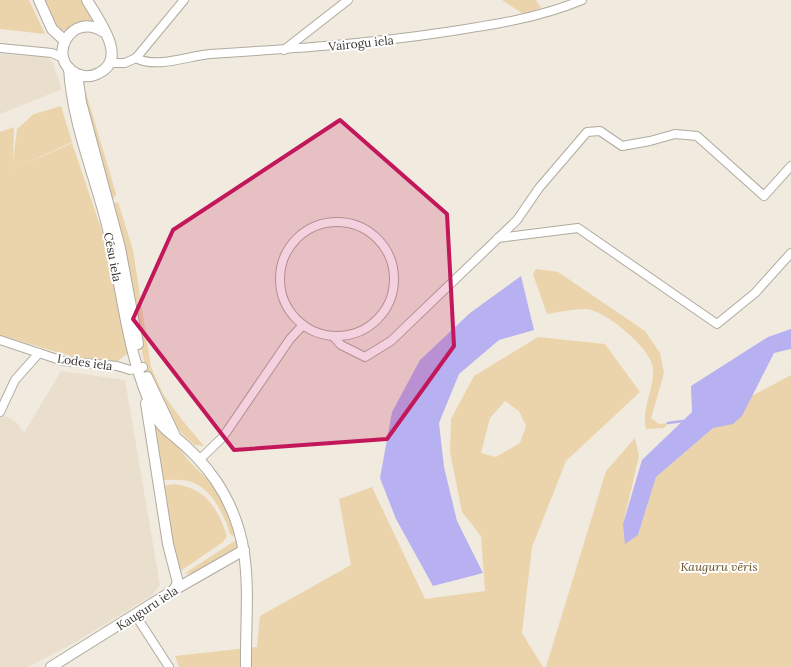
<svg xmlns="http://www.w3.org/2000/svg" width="791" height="667" font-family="Lora,serif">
  <rect width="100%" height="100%" fill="#f1eadf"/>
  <g fill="#e9dfcc">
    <path d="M 0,54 L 47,57 L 52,61 L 62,89 L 0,114 Z"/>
    <path d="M 61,371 L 125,380 L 160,585 L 151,596 L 74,643 L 28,667 L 0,667 L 0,413 L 16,422 L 24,433 Z"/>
  </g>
  <g fill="#ebd4ab" fill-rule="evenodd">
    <path d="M 0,0 L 29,0 L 45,34 L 0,29 Z"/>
    <path d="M 45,0 L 83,0 L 94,21 L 80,24 L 59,32 Z"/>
    <path d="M 502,0 L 536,0 L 541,8 L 525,15 Z"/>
    <path d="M 82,86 L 84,86 L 116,194 L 114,198 L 112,198 Z"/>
    <path d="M 61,106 L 72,142 L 12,170 L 72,143 L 107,246 L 128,353 L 115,363 L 80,359 L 0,335 L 0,132 L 14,127 L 13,162 L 17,129 L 34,114 Z"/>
    <path d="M 118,202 L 133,250 L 151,367 L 163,394 L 182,420 L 204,446 L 195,445 C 170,426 157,395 145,367 L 114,203 Z"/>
    <path d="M 536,269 L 558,272 L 645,331 L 660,353 L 664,373 L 651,418 L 659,424 L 668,423 L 664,428 L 646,429 C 641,407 655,389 653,368 C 651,348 605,310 586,309 C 573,309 559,312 547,314 L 533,274 Z"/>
    <path d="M 538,337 L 605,344 L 640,392 L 566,461 L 532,547 L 522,633 L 543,667 L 179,667 L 175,656 L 257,647 L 260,616 L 351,565 L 339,499 L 372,487 L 425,599 L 485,591 L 481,536 L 462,512 L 450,452 L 451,419 L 474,376 ZM 505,401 L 519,411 L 526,426 L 520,443 L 496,457 L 481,453 L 490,418 Z"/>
    <path d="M 791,375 L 791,667 L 546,667 L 606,471 L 635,438 L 639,456 L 623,524 L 638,535 L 656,477 L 748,398 Z"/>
    <path d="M 153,421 L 169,435 L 188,460 L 208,480 L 224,504 L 238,534 L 233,536 L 230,534 C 224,514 211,487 189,481 C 180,479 170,480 161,480 Z"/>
    <path d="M 174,484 C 206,488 217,507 227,536 L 223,542 L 179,572 L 176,569 L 162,486 Z"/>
    <path d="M 239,538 L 238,545 L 232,552 L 194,573 L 184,574 Z"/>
  </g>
  <g fill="#b7b0f1">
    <path d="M 521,276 L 534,330 L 499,340 L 459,374 L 439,423 L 444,467 L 457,521 L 483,573 L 433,586 L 396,519 L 380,478 L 392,412 L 420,360 L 470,313 Z"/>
    <path d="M 791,329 L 791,349 L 774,353 L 742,416 L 733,424 L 713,428 L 656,477 L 638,535 L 625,544 L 623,524 L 642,460 L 692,412 L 691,386 L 768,337 Z"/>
  </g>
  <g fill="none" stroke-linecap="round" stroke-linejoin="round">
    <path stroke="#b7b0f1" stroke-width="2.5" d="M 668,423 L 683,421"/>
    <g stroke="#b0aa9f" stroke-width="10">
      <g id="minor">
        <path d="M 0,48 L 52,53 L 63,58"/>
        <path d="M 284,50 L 348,0"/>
        <path d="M 136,58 C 156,69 188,56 210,54 C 289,49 367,44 446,32 C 493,25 538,18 582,0"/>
        <path d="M 110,63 L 125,63 L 136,58 L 184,0"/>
        <circle cx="337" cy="279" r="57"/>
        <path d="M 498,238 L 578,228 L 717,324 L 755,293 L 791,253"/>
        <path d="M 333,336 L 341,345 L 365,357 L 391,341 L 517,220 L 539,188 L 587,132 L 600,131 L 622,146 L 650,141 L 675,134 L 697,136 L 764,196 L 791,166"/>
        <path d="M 0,340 L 63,361 L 117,366 L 130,370 L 143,367"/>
        <path d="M 0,412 L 15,380 L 39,353"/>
        <path d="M 199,460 L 223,437 L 290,339 L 303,325"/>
        <path d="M 136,616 L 169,667"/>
      </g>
    </g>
    <g stroke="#b0aa9f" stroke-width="12">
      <g id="major">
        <path d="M 39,0 L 52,29 L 65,41"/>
        <path d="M 87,0 C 98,20 129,58 99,73 C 92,77 84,77 77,74 C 45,59 71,10 104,32"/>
        <path d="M 69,68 C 72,122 94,173 107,225 C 123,289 126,358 157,418 C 161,427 168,431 175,437 C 190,449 205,465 216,481 C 257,542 245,598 246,667"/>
        <path d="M 80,75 L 78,81 L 81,102 L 120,248 L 138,344"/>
        <path d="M 147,377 L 175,436"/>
        <path d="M 146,403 L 168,544 L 178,583 L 174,590"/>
        <path d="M 51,667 L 174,590 L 244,550"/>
      </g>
    </g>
    <use href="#minor" stroke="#fff" stroke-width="8"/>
    <use href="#major" stroke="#fff" stroke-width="10"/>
  </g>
  <path fill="#c2185b" fill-opacity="0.2" stroke="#c2185b" stroke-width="4" stroke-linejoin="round" d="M 340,120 L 447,214 L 454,346 L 387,439 L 234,450 L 133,319 L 173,230 Z"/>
  <g text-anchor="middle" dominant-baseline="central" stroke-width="4" stroke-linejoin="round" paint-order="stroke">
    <g font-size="12" fill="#373530" stroke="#fff">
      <text transform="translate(361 43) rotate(-6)">Vairogu iela</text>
      <text transform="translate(113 257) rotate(79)">Cēsu iela</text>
      <text transform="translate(85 362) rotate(8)">Lodes iela</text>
      <text transform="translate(147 608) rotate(-33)">Kauguru iela</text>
    </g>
    <g font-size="12" font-style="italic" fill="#695020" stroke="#fff">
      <text x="719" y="566">Kauguru vēris</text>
    </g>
  </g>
</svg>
